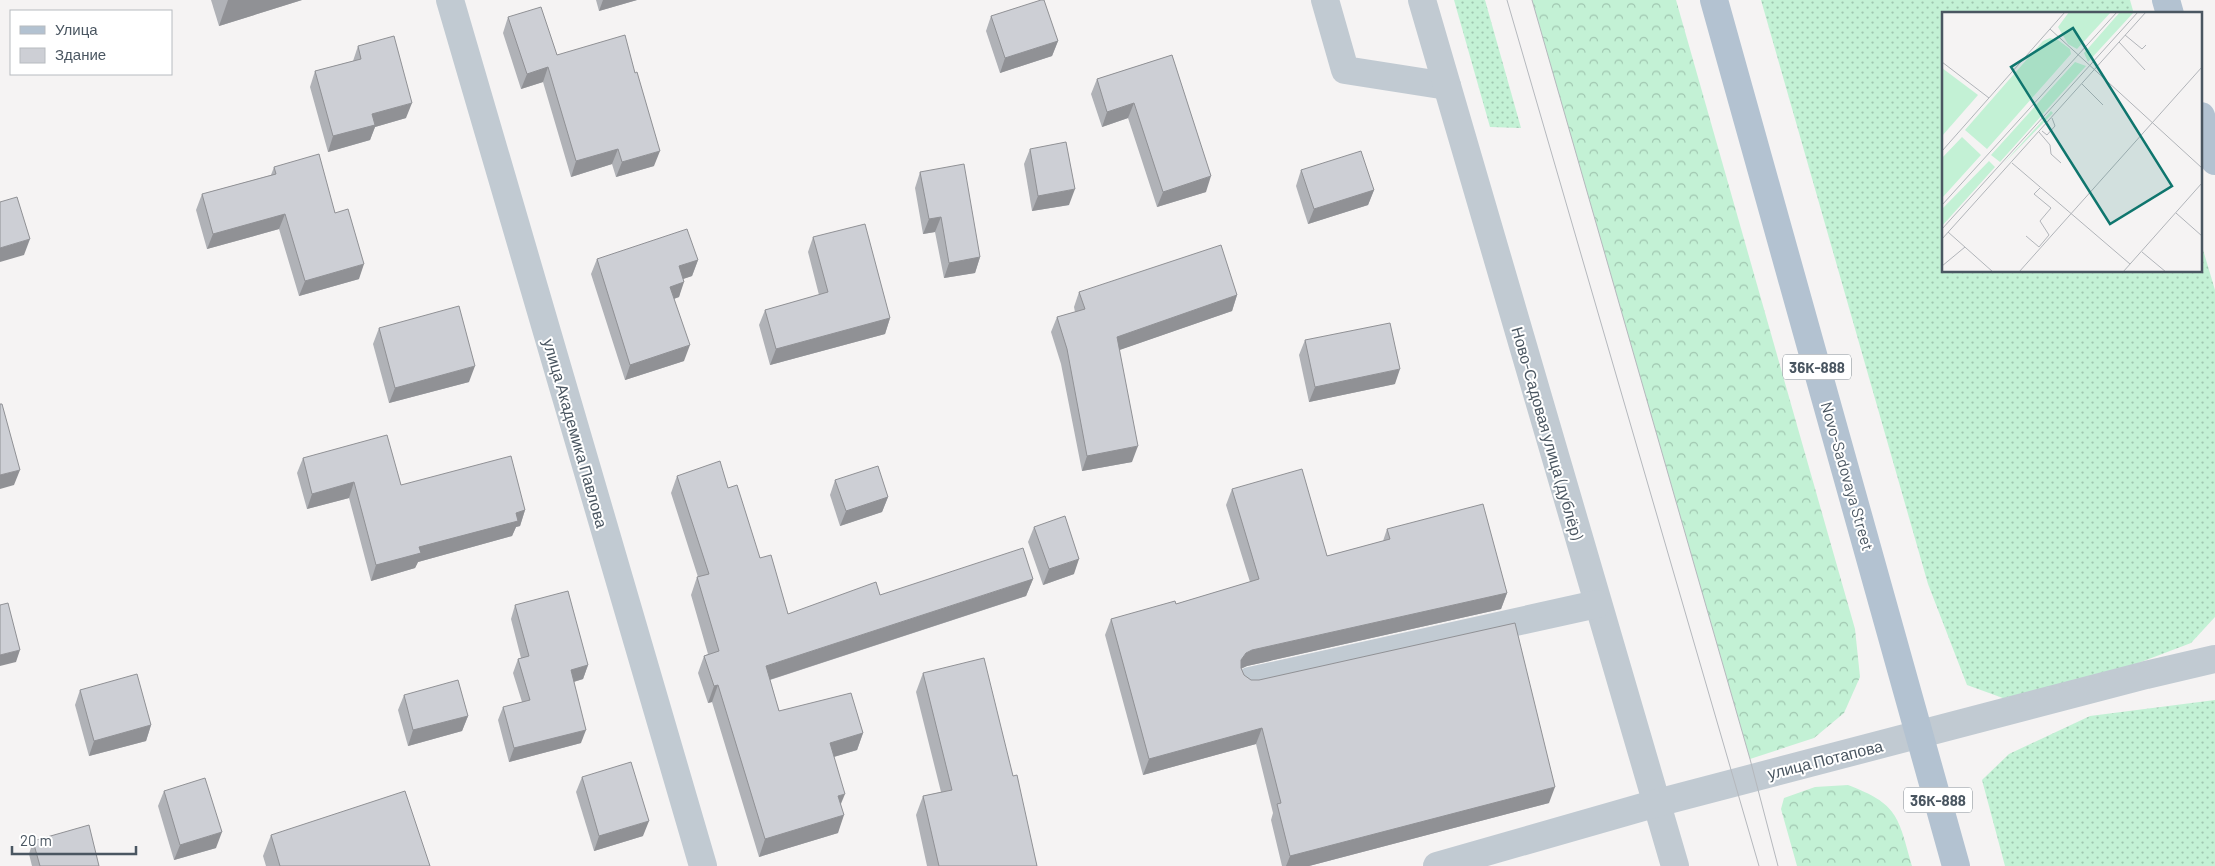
<svg xmlns="http://www.w3.org/2000/svg" width="2215" height="866" font-family="Barlow,sans-serif">
  <defs>
    <pattern id="grass-dots" width="8" height="8" patternUnits="userSpaceOnUse" patternTransform="scale(1.25)"><rect width="8" height="8" fill="#c3f1d5"/><path d="M2 2h.1M6 6h.1" fill="none" stroke="#a0c6b0" stroke-width="1.8" stroke-linecap="round"/></pattern>
    <pattern id="forest-crowns" width="20" height="18" patternUnits="userSpaceOnUse" patternTransform="scale(1.25)"><rect width="20" height="18" fill="#c3f1d5"/><path d="M2 6a3 3 0 1 1 6 0M12 15a3 3 0 1 1 6 0" fill="none" stroke="#a0c6b0"/></pattern>
  </defs>
  <rect width="100%" height="100%" fill="#f5f3f3"/>
  <g fill="url(#grass-dots)">
    <path d="M 1454,0 L 1485,0 L 1521,128 L 1490,127 Z"/>
    <path d="M 1761,0 L 2130,0 L 2134,14 L 1944,14 L 1944,271 L 2201,271 L 2201,243 L 2215,290 L 2215,617 L 2191,643 L 2025,706 L 1967,685 L 1928,584 Z"/>
    <path d="M 2215,700 L 2215,866 L 2005,866 L 1982,780 L 2009,754 L 2090,716 Z"/>
  </g>
  <g fill="url(#forest-crowns)">
    <path d="M 1532,0 L 1676,0 L 1855,629 L 1860,677 L 1844,713 L 1814,738 L 1750,759 Z"/>
    <path d="M 1848,785 C 1898,804 1898,816 1912,866 L 1797,866 L 1781,809 L 1784,798 L 1815,787 Z"/>
  </g>
  <g fill="none" stroke-linecap="round" stroke-linejoin="round">
    <g stroke="#c1cad2" stroke-width="28">
      <path d="M 450,0 L 703,866"/>
      <path d="M 1325,0 L 1345,70 L 1447,86"/>
      <path d="M 1422,0 L 1675,866"/>
      <path d="M 1250,681 L 1597,604"/>
      <path d="M 1437,866 L 1657,803 L 2146,675 L 2215,659"/>
    </g>
    <g stroke="#b3c2d1" stroke-width="28">
      <path d="M 1714,0 L 1956,866"/>
      <path d="M 2166,0 L 2170,14"/>
      <path d="M 2201,116 L 2215,161"/>
    </g>
    <g stroke="#b5b8bd" stroke-width="1">
      <path d="M 1507,0 L 1759,866"/>
      <path d="M 1532,0 L 1750,759 L 1778,866"/>
    </g>
  </g>
  <g fill="#b0b2b7">
    <path d="M 211,0 L 302,0 L 219,26 Z"/>
    <path d="M 596,0 L 637,0 L 599,11 Z"/>
    <path d="M 991,16 L 1058,41 L 1052,56 L 1000,73 L 986,31 Z"/>
    <path d="M 508,17 L 557,55 L 654,166 L 616,177 L 612,164 L 571,177 L 543,82 L 521,89 L 503,33 Z"/>
    <path d="M 358,46 L 406,118 L 375,127 L 370,140 L 328,152 L 310,87 L 315,71 L 353,61 Z"/>
    <path d="M 1172,55 L 1206,192 L 1157,207 L 1128,118 L 1102,127 L 1091,94 L 1097,79 Z"/>
    <path d="M 1030,149 L 1069,205 L 1032,211 L 1024,164 Z"/>
    <path d="M 274,167 L 335,213 L 359,279 L 299,296 L 279,229 L 207,249 L 196,210 L 202,194 L 271,175 Z"/>
    <path d="M 1301,170 L 1374,190 L 1368,205 L 1308,224 L 1296,186 Z"/>
    <path d="M 920,172 L 980,257 L 975,273 L 944,278 L 935,232 L 923,234 L 915,188 Z"/>
    <path d="M 813,237 L 890,318 L 885,334 L 770,365 L 759,325 L 765,310 L 819,295 L 808,252 Z"/>
    <path d="M 597,259 L 698,260 L 692,276 L 683,279 L 679,297 L 674,299 L 684,361 L 625,380 L 591,274 Z"/>
    <path d="M 1079,292 L 1237,295 L 1232,311 L 1119,350 L 1132,462 L 1082,471 L 1061,364 L 1051,332 L 1057,317 L 1075,312 L 1074,307 Z"/>
    <path d="M 379,328 L 469,382 L 389,403 L 373,344 Z"/>
    <path d="M 1305,340 L 1395,384 L 1309,402 L 1299,355 Z"/>
    <path d="M 303,458 L 401,485 L 525,510 L 520,526 L 516,527 L 512,536 L 418,562 L 415,568 L 371,581 L 349,498 L 307,509 L 297,473 Z"/>
    <path d="M 677,476 L 728,488 L 760,558 L 788,614 L 880,595 L 1033,579 L 1026,596 L 770,680 L 779,711 L 863,733 L 857,750 L 834,757 L 841,805 L 838,833 L 759,857 L 712,702 L 708,703 L 698,673 L 704,656 L 708,654 L 691,595 L 697,577 L 698,577 L 671,493 Z"/>
    <path d="M 835,480 L 888,497 L 882,512 L 840,526 L 830,495 Z"/>
    <path d="M 1232,489 L 1327,556 L 1383,541 L 1387,529 L 1507,593 L 1501,609 L 1247,666 L 1241,669 L 1244,675 L 1251,680 L 1549,803 L 1309,866 L 1282,866 L 1271,820 L 1273,813 L 1256,744 L 1143,775 L 1105,635 L 1111,619 L 1176,604 L 1250,582 L 1226,505 Z"/>
    <path d="M 1034,527 L 1074,574 L 1043,585 L 1028,542 Z"/>
    <path d="M 515,605 L 588,665 L 583,679 L 574,682 L 581,743 L 509,762 L 498,720 L 503,707 L 522,702 L 513,673 L 518,659 L 521,658 L 511,619 Z"/>
    <path d="M 923,673 L 1013,776 L 1037,866 L 927,866 L 916,815 L 923,796 L 941,792 L 916,692 Z"/>
    <path d="M 80,690 L 151,725 L 146,741 L 89,756 L 75,705 Z"/>
    <path d="M 404,695 L 468,716 L 462,731 L 408,746 L 398,710 Z"/>
    <path d="M 582,777 L 643,836 L 594,851 L 576,792 Z"/>
    <path d="M 164,791 L 216,848 L 174,860 L 158,806 Z"/>
    <path d="M 271,835 L 430,866 L 266,866 L 263,856 Z"/>
    <path d="M 33,841 L 99,866 L 32,866 L 29,854 Z"/>
  </g>
  <g fill="#909195">
    <path d="M 228,0 L 302,0 L 219,26 Z"/>
    <path d="M 603,0 L 637,0 L 599,11 Z"/>
    <path d="M 1058,41 L 1052,56 L 1000,73 L 1005,58 Z"/>
    <path d="M 548,67 L 543,82 L 521,89 L 527,74 Z"/>
    <path d="M 412,103 L 406,118 L 375,127 L 370,140 L 328,152 L 333,136 L 372,114 Z"/>
    <path d="M 1134,103 L 1128,118 L 1102,127 L 1107,112 Z"/>
    <path d="M 618,149 L 612,164 L 571,177 L 576,161 Z"/>
    <path d="M 660,151 L 654,166 L 616,177 L 622,162 Z"/>
    <path d="M 1211,176 L 1206,192 L 1157,207 L 1163,192 Z"/>
    <path d="M 1075,189 L 1069,205 L 1032,211 L 1038,196 Z"/>
    <path d="M 1374,190 L 1368,205 L 1308,224 L 1314,209 Z"/>
    <path d="M 285,214 L 279,229 L 207,249 L 213,234 Z"/>
    <path d="M 941,217 L 935,232 L 923,234 L 929,219 Z"/>
    <path d="M 30,239 L 24,255 L 0,262 L 0,248 Z"/>
    <path d="M 980,257 L 975,273 L 944,278 L 949,263 Z"/>
    <path d="M 698,260 L 692,276 L 674,282 L 679,266 Z"/>
    <path d="M 364,264 L 359,279 L 299,296 L 305,281 Z"/>
    <path d="M 684,282 L 679,297 L 664,302 L 670,287 Z"/>
    <path d="M 1237,295 L 1232,311 L 1111,353 L 1117,337 Z"/>
    <path d="M 890,318 L 885,334 L 770,365 L 776,349 Z"/>
    <path d="M 690,345 L 684,361 L 625,380 L 630,365 Z"/>
    <path d="M 475,366 L 469,382 L 389,403 L 395,388 Z"/>
    <path d="M 1400,369 L 1395,384 L 1309,402 L 1315,387 Z"/>
    <path d="M 1138,446 L 1132,462 L 1082,471 L 1087,456 Z"/>
    <path d="M 20,470 L 14,485 L 0,489 L 0,475 Z"/>
    <path d="M 354,482 L 349,498 L 307,509 L 312,494 Z"/>
    <path d="M 888,497 L 882,512 L 840,526 L 846,511 Z"/>
    <path d="M 525,510 L 520,526 L 516,527 L 512,536 L 418,562 L 415,568 L 371,581 L 376,565 L 419,547 L 516,513 Z"/>
    <path d="M 1079,559 L 1074,574 L 1043,585 L 1049,569 Z"/>
    <path d="M 1033,579 L 1026,596 L 760,683 L 766,666 Z"/>
    <path d="M 1507,593 L 1501,609 L 1247,666 L 1240,669 L 1241,660 L 1246,653 L 1252,650 Z"/>
    <path d="M 20,650 L 16,662 L 0,666 L 0,655 Z"/>
    <path d="M 588,665 L 583,679 L 566,684 L 571,670 Z"/>
    <path d="M 718,685 L 712,702 L 708,703 L 714,686 Z"/>
    <path d="M 468,716 L 462,731 L 408,746 L 413,730 Z"/>
    <path d="M 151,725 L 146,741 L 89,756 L 94,741 Z"/>
    <path d="M 1262,728 L 1256,744 L 1143,775 L 1149,759 Z"/>
    <path d="M 586,730 L 581,743 L 509,762 L 514,748 Z"/>
    <path d="M 863,733 L 857,750 L 823,760 L 830,743 Z"/>
    <path d="M 1555,787 L 1549,803 L 1309,866 L 1286,866 L 1290,856 Z"/>
    <path d="M 845,794 L 838,811 L 838,796 Z"/>
    <path d="M 844,815 L 838,833 L 759,857 L 765,839 Z"/>
    <path d="M 649,821 L 643,836 L 594,851 L 599,836 Z"/>
    <path d="M 222,832 L 216,848 L 174,860 L 180,845 Z"/>
  </g>
  <g fill="#cdcfd5" stroke="#909195">
    <path d="M 1041,0 L 1044,0 L 1058,41 L 1005,58 L 991,16 Z"/>
    <path d="M 541,7 L 557,55 L 625,35 L 635,73 L 637,72 L 660,151 L 622,162 L 618,149 L 576,161 L 548,67 L 527,74 L 508,17 Z"/>
    <path d="M 394,36 L 412,103 L 372,114 L 375,125 L 333,136 L 315,71 L 361,59 L 358,46 Z"/>
    <path d="M 1172,55 L 1211,176 L 1163,192 L 1134,103 L 1107,112 L 1097,79 Z"/>
    <path d="M 1066,142 L 1075,189 L 1038,196 L 1030,149 Z"/>
    <path d="M 1361,151 L 1374,190 L 1314,209 L 1301,170 Z"/>
    <path d="M 319,154 L 335,213 L 348,209 L 364,264 L 305,281 L 285,214 L 213,234 L 202,194 L 276,174 L 274,167 Z"/>
    <path d="M 964,164 L 980,257 L 949,263 L 941,217 L 929,219 L 920,172 Z"/>
    <path d="M 17,197 L 30,239 L 0,248 L 0,202 Z"/>
    <path d="M 865,224 L 890,318 L 776,349 L 765,310 L 828,292 L 813,237 Z"/>
    <path d="M 687,229 L 698,260 L 679,266 L 684,282 L 670,287 L 690,345 L 630,365 L 597,259 Z"/>
    <path d="M 1221,245 L 1237,295 L 1117,337 L 1138,446 L 1087,456 L 1067,349 L 1057,317 L 1085,309 L 1079,292 Z"/>
    <path d="M 459,306 L 475,366 L 395,388 L 379,328 Z"/>
    <path d="M 1390,323 L 1400,369 L 1315,387 L 1305,340 Z"/>
    <path d="M 0,404 L 2,404 L 20,470 L 0,475 Z"/>
    <path d="M 387,435 L 401,485 L 511,456 L 525,510 L 516,513 L 518,521 L 419,547 L 421,553 L 376,565 L 354,482 L 312,494 L 303,458 Z"/>
    <path d="M 720,461 L 728,488 L 737,485 L 760,558 L 771,555 L 788,614 L 876,582 L 880,595 L 1023,548 L 1033,579 L 766,666 L 779,711 L 851,693 L 863,733 L 830,743 L 845,794 L 838,796 L 844,815 L 765,839 L 718,685 L 714,686 L 704,656 L 719,651 L 697,577 L 709,574 L 677,476 Z"/>
    <path d="M 878,466 L 888,497 L 846,511 L 835,480 Z"/>
    <path d="M 1302,469 L 1327,556 L 1390,539 L 1387,529 L 1483,504 L 1507,593 L 1252,650 L 1246,653 L 1241,660 L 1241,668 L 1244,675 L 1251,680 L 1259,680 L 1515,623 L 1555,787 L 1290,856 L 1277,804 L 1281,803 L 1262,728 L 1149,759 L 1111,619 L 1175,601 L 1176,604 L 1259,579 L 1232,489 Z"/>
    <path d="M 1065,516 L 1079,559 L 1049,569 L 1034,527 Z"/>
    <path d="M 568,591 L 588,665 L 571,670 L 586,730 L 514,748 L 503,707 L 530,700 L 518,659 L 529,656 L 515,605 Z"/>
    <path d="M 8,603 L 20,650 L 0,655 L 0,605 Z"/>
    <path d="M 984,658 L 1013,776 L 1017,775 L 1037,866 L 939,866 L 923,796 L 952,790 L 923,673 Z"/>
    <path d="M 137,674 L 151,725 L 94,741 L 80,690 Z"/>
    <path d="M 458,680 L 468,716 L 413,730 L 404,695 Z"/>
    <path d="M 631,762 L 649,821 L 599,836 L 582,777 Z"/>
    <path d="M 205,778 L 222,832 L 180,845 L 164,791 Z"/>
    <path d="M 405,791 L 430,866 L 280,866 L 271,835 Z"/>
    <path d="M 89,825 L 99,866 L 40,866 L 33,841 Z"/>
  </g>
  <g text-anchor="middle" dominant-baseline="central" stroke-width="4" stroke-linejoin="round" paint-order="stroke">
    <g fill="#fff" stroke="#808990" stroke-width="1">
      <rect x="1783" y="354.5" width="68" height="25" rx="4"/>
      <rect x="1904" y="787.5" width="68" height="25" rx="4"/>
    </g>
    <g font-size="15" font-weight="bold" fill="#4a5661">
      <text x="1817" y="367">36К-888</text>
      <text x="1938" y="800">36К-888</text>
    </g>
    <g font-size="16" fill="#4a5661" stroke="#fff">
      <text transform="translate(576 433) rotate(74)">улица Академика Павлова</text>
      <text transform="translate(1548 433) rotate(74)">Ново-Садовая улица (дублёр)</text>
      <text transform="translate(1848 476) rotate(74)">Novo-Sadovaya Street</text>
      <text transform="translate(1825 759) rotate(-14)">улица Потапова</text>
    </g>
  </g>
  <g transform="translate(1942 12)">
    <rect width="260" height="260" fill="#f5f3f3"/>
    <path d="M 127,0 L 169,0 L 135,37 L 126,32 L 116,15 ZM 108,26 L 116,28 L 128,37 L 129,42 L 45,137 L 23,118 L 101,29 ZM 109,99 L 111,101 L 61,152 ZM 20,125 L 39,143 L 0,186 L 0,146 Z" fill="#c3f1d5"/>
    <path d="M 178,0 L 192,0 L 146,50 L 142,41 ZM 133,50 L 144,54 L 58,150 L 49,143 ZM 47,149 L 53,155 L 0,214 L 0,197 Z" fill="#c3f1d5"/>
    <path d="M 0,56 L 36,83 L 0,124 Z" fill="#c3f1d5"/>
    <path fill="none" stroke="#b1b4b9" stroke-width="1" d="M 108,17 L 260,156M 183,23 L 200,37 L 204,33M 177,30 L 203,58M 0,50 L 47,86M 140,72 L 161,93M 100,119 L 105,123 L 113,114 L 110,106M 97,120 L 108,133 L 109,142 L 119,151M 0,139 L 123,0M 70,151 L 188,252M 0,193 L 175,0M 234,201 L 260,224M 0,217 L 196,0M 6,220 L 51,260M 84,224 L 97,235 L 107,223 L 98,209 L 109,196 L 92,182 L 98,176M 0,227 L 204,0M 200,240 L 224,260M 0,254 L 23,235M 77,260 L 260,55M 181,260 L 260,171"/>
    <path fill="#0f766e" fill-opacity="0.15" stroke="#0f766e" stroke-width="2.5" d="M 131,16 L 230,174 L 168,212 L 69,55 Z"/>
    <rect width="260" height="260" fill="none" stroke="#4a5661" stroke-width="2.5"/>
  </g>
  <rect x="10" y="10" width="162" height="65" fill="#ffffff" stroke="#b7bbc0"/>
  <rect x="20" y="26" width="25" height="8" fill="#b3c2d1" stroke="#b7bbc0"/>
  <text x="55" y="35" font-size="15" fill="#4a5661">Улица</text>
  <rect x="20" y="48" width="25" height="15" fill="#cdcfd5" stroke="#b7bbc0"/>
  <text x="55" y="60" font-size="15" fill="#4a5661">Здание</text>
  <path d="M12 846v8h124v-8" fill="none" stroke="#4a5661" stroke-width="2.5"/>
  <text x="20" y="846" font-size="15" fill="#4a5661" stroke="#ffffff" stroke-width="4" paint-order="stroke">20 m</text>
</svg>
